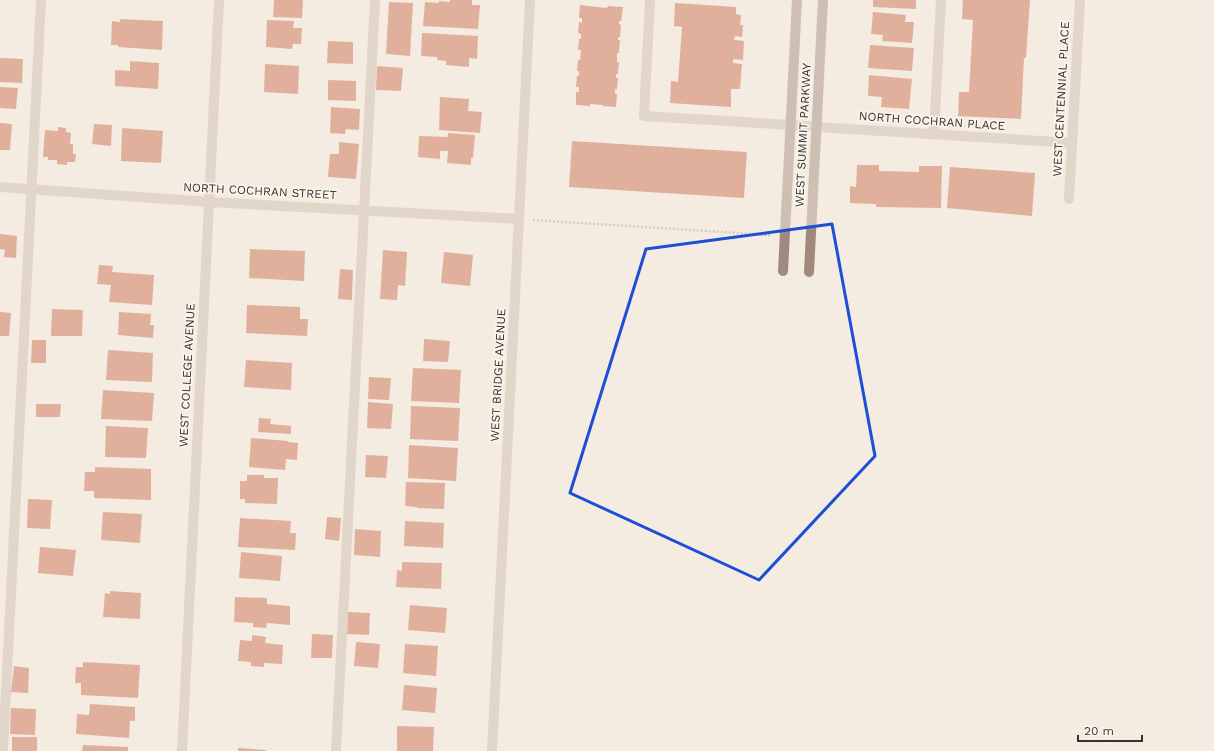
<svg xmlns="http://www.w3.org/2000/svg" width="1214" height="751" font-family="'Work Sans',sans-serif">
  <rect width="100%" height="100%" fill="#f4ebe1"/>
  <g fill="#c8694b">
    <path d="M 274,0 L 303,0 L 302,18 L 273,17 Z"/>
    <path d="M 450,0 L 472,0 L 472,5 L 480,5 L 478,29 L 423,26 L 425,2 L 439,3 L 439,1 L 450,2 Z"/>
    <path d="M 873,0 L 916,0 L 916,9 L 873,7 Z"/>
    <path d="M 963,0 L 1030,0 L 1026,58 L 1024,58 L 1021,119 L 958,116 L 959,92 L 969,92 L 973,20 L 962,19 Z"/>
    <path d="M 389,2 L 413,3 L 410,56 L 386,54 Z"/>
    <path d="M 675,3 L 736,7 L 736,14 L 741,15 L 740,25 L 743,25 L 742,37 L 735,36 L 734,40 L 744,41 L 743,60 L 733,59 L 733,63 L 742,64 L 740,89 L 731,89 L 731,107 L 670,103 L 671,81 L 678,82 L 682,27 L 674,26 Z"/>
    <path d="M 580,5 L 607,8 L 608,6 L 623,7 L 621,21 L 619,21 L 619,24 L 621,25 L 620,37 L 618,37 L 618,40 L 620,40 L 619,53 L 617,53 L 617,62 L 619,62 L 618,74 L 616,74 L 616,78 L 618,78 L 617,89 L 615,89 L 615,94 L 617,94 L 616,107 L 603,106 L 603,105 L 590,104 L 590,106 L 576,105 L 576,92 L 579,92 L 579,87 L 576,87 L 577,76 L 579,76 L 579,71 L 577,71 L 578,60 L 580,60 L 581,50 L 578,50 L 579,39 L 581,39 L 581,34 L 578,33 L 579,22 L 582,23 L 582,18 L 579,18 Z"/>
    <path d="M 873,12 L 906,15 L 905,22 L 914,22 L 912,43 L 882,41 L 883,35 L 871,34 Z"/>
    <path d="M 120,19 L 163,21 L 162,50 L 118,47 L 118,45 L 111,45 L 112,21 L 120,22 Z"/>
    <path d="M 267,20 L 294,21 L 293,28 L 302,28 L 301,44 L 293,44 L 292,49 L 266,47 Z"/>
    <path d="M 422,33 L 478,36 L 477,59 L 469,58 L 469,67 L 446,65 L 446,61 L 437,60 L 437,57 L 421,56 Z"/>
    <path d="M 328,41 L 353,42 L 353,64 L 327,63 Z"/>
    <path d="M 870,45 L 914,48 L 912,71 L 868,68 Z"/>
    <path d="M 0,58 L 23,59 L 22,83 L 0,82 Z"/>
    <path d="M 130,61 L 159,63 L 158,89 L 115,86 L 115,70 L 130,71 Z"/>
    <path d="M 265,64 L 299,66 L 298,94 L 264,92 Z"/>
    <path d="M 377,66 L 403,68 L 401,91 L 376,90 Z"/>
    <path d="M 869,75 L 912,79 L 909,109 L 881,107 L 882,97 L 868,96 Z"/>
    <path d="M 328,80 L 356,81 L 356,101 L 328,100 Z"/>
    <path d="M 0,87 L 18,88 L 16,109 L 0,108 Z"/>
    <path d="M 440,97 L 469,99 L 468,111 L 482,112 L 480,133 L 439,130 Z"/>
    <path d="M 331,107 L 360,109 L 359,130 L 346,129 L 345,134 L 330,133 Z"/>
    <path d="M 0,123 L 12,124 L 10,150 L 0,150 Z"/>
    <path d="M 94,124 L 112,125 L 111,146 L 92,144 Z"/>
    <path d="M 58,127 L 66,128 L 66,132 L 71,133 L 70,144 L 73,144 L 73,154 L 76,154 L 75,162 L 67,162 L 67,165 L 57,164 L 57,160 L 48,160 L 48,157 L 43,157 L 45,130 L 58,131 Z"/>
    <path d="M 122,128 L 163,131 L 161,163 L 121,161 Z"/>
    <path d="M 448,133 L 475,135 L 473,158 L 471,158 L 471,165 L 447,163 L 448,151 L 440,151 L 440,159 L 418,157 L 419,136 L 448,137 Z"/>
    <path d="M 572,141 L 747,152 L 744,198 L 569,187 Z"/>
    <path d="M 339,142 L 359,144 L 356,179 L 328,177 L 330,154 L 339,154 Z"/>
    <path d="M 857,165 L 879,165 L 879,171 L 919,172 L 919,166 L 942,166 L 941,208 L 876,207 L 876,204 L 850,203 L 850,186 L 856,187 Z"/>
    <path d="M 950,167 L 1035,173 L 1032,216 L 947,208 Z"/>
    <path d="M 0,234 L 17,236 L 16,258 L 4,257 L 5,250 L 0,249 Z"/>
    <path d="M 250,249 L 305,251 L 304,281 L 249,278 Z"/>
    <path d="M 383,250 L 407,252 L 405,286 L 398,285 L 397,300 L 380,299 Z"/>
    <path d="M 444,252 L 473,255 L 470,286 L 441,283 Z"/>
    <path d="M 99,265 L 113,266 L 112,272 L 154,275 L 152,305 L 109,302 L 111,285 L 97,284 Z"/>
    <path d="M 340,269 L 353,270 L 352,300 L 338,299 Z"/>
    <path d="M 247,305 L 300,307 L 300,319 L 308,319 L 307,336 L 246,333 Z"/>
    <path d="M 52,309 L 83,310 L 82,336 L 51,336 Z"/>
    <path d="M 0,312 L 11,313 L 9,336 L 0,336 Z"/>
    <path d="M 119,312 L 151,314 L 150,325 L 154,325 L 153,338 L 118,335 Z"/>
    <path d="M 424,339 L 450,341 L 448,362 L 423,361 Z"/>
    <path d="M 32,340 L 46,340 L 46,363 L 31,363 Z"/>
    <path d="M 108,350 L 153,353 L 152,382 L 106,380 Z"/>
    <path d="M 246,360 L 292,363 L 291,390 L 244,387 Z"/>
    <path d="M 413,368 L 461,370 L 459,403 L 411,401 Z"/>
    <path d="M 369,377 L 391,378 L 389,400 L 368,399 Z"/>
    <path d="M 103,390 L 154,393 L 152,421 L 101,419 Z"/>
    <path d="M 368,402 L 393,404 L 391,429 L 367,428 Z"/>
    <path d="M 36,404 L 61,404 L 60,417 L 36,417 Z"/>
    <path d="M 411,406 L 460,408 L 458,441 L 410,439 Z"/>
    <path d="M 259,418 L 271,419 L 270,424 L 291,426 L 291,434 L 258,432 Z"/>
    <path d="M 106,426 L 148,428 L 146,458 L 105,457 Z"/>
    <path d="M 251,438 L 288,441 L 288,442 L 298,443 L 297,460 L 286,459 L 285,470 L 249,467 Z"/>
    <path d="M 409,445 L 458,448 L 456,481 L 408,478 Z"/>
    <path d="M 366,455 L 388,456 L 386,478 L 365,477 Z"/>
    <path d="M 95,467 L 151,469 L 151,500 L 94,498 L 94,491 L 84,491 L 85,472 L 95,472 Z"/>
    <path d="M 247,475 L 264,475 L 264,478 L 278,478 L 277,504 L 245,503 L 245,499 L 240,499 L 240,481 L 247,481 Z"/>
    <path d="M 406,482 L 445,483 L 444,509 L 417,508 L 417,507 L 405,506 Z"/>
    <path d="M 28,499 L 52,500 L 50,529 L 27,528 Z"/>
    <path d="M 103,512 L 142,514 L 140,543 L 101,540 Z"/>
    <path d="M 327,517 L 341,518 L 339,541 L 325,539 Z"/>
    <path d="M 240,518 L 291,521 L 290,533 L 296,533 L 295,550 L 238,547 Z"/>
    <path d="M 405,521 L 444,523 L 443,548 L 404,546 Z"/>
    <path d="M 355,529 L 381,531 L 380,557 L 354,555 Z"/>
    <path d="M 40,547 L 76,550 L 73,576 L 38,573 Z"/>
    <path d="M 241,552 L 282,556 L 280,581 L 239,578 Z"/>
    <path d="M 402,562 L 442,563 L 441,589 L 396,587 L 397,570 L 402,571 Z"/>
    <path d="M 110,591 L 141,593 L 140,619 L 103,617 L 105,593 L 110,594 Z"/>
    <path d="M 235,597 L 267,598 L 267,604 L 290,606 L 290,625 L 267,623 L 266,628 L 253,627 L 253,623 L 234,622 Z"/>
    <path d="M 410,605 L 447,608 L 445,633 L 408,630 Z"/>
    <path d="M 348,612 L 370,613 L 369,635 L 347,634 Z"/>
    <path d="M 312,634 L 333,635 L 332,658 L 311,658 Z"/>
    <path d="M 252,635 L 266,637 L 265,643 L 283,645 L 282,664 L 264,663 L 264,667 L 251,666 L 251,662 L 238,661 L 240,640 L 252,641 Z"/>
    <path d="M 356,642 L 380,644 L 378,668 L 354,666 Z"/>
    <path d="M 405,644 L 438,646 L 436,676 L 403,673 Z"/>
    <path d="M 83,662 L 140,665 L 138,698 L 81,695 L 81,683 L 75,683 L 76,667 L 83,667 Z"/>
    <path d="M 14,666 L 29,668 L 28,693 L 11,692 Z"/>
    <path d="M 404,685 L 437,688 L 435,713 L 402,710 Z"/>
    <path d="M 90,704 L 135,707 L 135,721 L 130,721 L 129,738 L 76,734 L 77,714 L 89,715 Z"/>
    <path d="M 11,708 L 36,709 L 35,735 L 10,734 Z"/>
    <path d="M 397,726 L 434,727 L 433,751 L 397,751 Z"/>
    <rect x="12" y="737" width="25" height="14"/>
    <path d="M 83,745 L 128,747 L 128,751 L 82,751 Z"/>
    <path d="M 238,748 L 266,750 L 266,751 L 238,751 Z"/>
  </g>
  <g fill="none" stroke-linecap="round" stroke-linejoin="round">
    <path stroke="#b9a596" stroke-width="2.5" stroke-dasharray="2 2" stroke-linecap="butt" d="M 533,220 L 770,235"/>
    <g stroke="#cdbbac" stroke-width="10">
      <path d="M 650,0 L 644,116 L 791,125"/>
      <path d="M 817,127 L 1072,143"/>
      <path d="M 934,134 L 941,0"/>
      <path d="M 1069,199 L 1080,0"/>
      <path d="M 3,751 L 41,0"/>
      <path d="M 336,751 L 375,0"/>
    </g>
    <g stroke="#cdbbac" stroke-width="10">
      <path d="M 791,125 L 817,127"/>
      <path d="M 0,187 L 209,202 L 519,219"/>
      <path d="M 182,751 L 219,0"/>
      <path d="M 492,751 L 530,0"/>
    </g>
    <g stroke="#a18a7d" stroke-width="10">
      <path d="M 783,271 L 797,0"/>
      <path d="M 809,272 L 823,0"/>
    </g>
  </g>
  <path d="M0 0H1214V751H0ZM 832,224 L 875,456 L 759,580 L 570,493 L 646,249 Z" fill="#f4ebe1" fill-opacity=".55" fill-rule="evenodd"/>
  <path fill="none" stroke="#1d4ed8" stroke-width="3" stroke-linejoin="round" d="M 832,224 L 875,456 L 759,580 L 570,493 L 646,249 Z"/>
  <g text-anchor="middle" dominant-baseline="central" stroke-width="3.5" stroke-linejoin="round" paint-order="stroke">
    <g font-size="12" fill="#3b302b" stroke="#fbf5ee">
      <text transform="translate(1061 99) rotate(-87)">WEST CENTENNIAL PLACE</text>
      <text transform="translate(932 121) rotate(4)">NORTH COCHRAN PLACE</text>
      <text transform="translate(803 135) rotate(-87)">WEST SUMMIT PARKWAY</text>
      <text transform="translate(260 191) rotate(3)">NORTH COCHRAN STREET</text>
      <text transform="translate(187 375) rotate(-87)">WEST COLLEGE AVENUE</text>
      <text transform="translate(498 375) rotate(-87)">WEST BRIDGE AVENUE</text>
    </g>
  </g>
  <path d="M1078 735v6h64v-6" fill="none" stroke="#3b302b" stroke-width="2"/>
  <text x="1084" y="735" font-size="12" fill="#3b302b" stroke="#fbf5ee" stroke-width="3" paint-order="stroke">20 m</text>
</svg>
